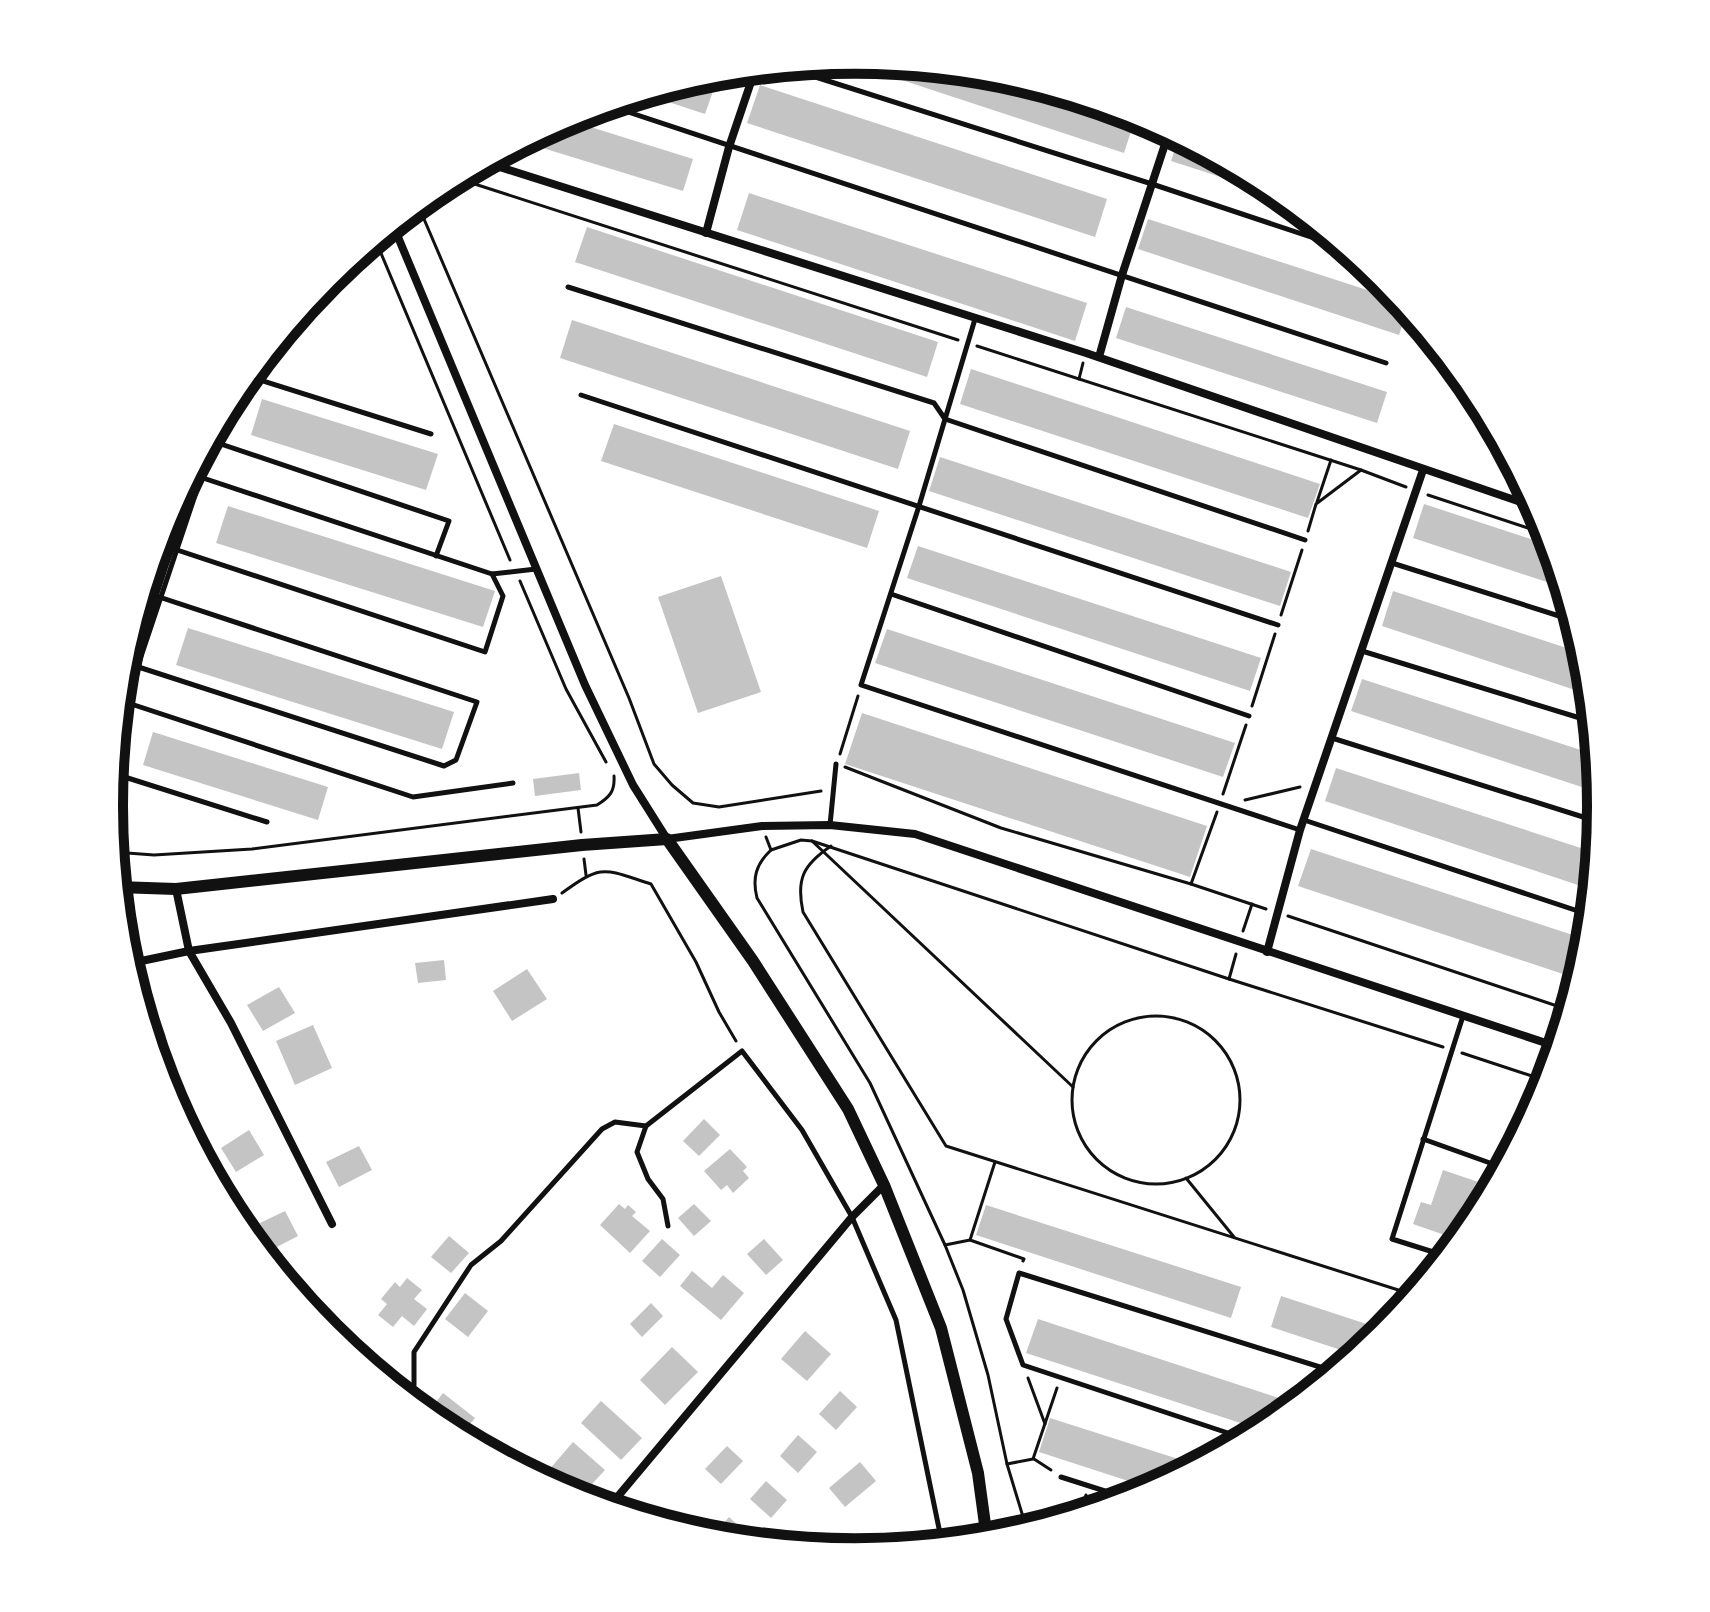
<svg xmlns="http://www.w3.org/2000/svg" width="1710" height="1612" font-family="Lora,serif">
  <rect width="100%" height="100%" fill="#fff"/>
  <g fill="#c4c4c4">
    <path d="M 855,60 L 1001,74 L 1136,116 L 1124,153 L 844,61 Z"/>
    <path d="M 710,74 L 718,77 L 705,114 L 644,94 Z"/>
    <path d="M 760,85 L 1107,199 L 1095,237 L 747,123 Z"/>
    <path d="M 565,119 L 693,159 L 683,191 L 523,142 Z"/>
    <path d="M 1179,137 L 1270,186 L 1283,197 L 1171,161 Z"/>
    <path d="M 749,193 L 1087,303 L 1075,341 L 737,230 Z"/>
    <path d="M 1148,219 L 1401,301 L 1408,309 L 1399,335 L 1138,249 Z"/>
    <path d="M 587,227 L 938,342 L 927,377 L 575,262 Z"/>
    <path d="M 1126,307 L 1387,392 L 1377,423 L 1116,338 Z"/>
    <path d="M 572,320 L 910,431 L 898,469 L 560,358 Z"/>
    <path d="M 971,369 L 1320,484 L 1308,518 L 960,404 Z"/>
    <path d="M 262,399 L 438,454 L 426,490 L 251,435 Z"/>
    <path d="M 614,424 L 879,511 L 867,548 L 601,461 Z"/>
    <path d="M 940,457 L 1291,572 L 1280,606 L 929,491 Z"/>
    <path d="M 1424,504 L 1552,546 L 1565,588 L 1413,538 Z"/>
    <path d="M 228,506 L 495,591 L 483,627 L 216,543 Z"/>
    <path d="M 918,546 L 1261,658 L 1250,691 L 907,578 Z"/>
    <path d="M 721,576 L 761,692 L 698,713 L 658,597 Z"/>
    <path d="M 1393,591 L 1585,654 L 1590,695 L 1382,626 Z"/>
    <path d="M 188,628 L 454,712 L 442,749 L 176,665 Z"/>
    <path d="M 887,629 L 1235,743 L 1223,777 L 875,663 Z"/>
    <path d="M 1362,679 L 1596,755 L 1600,793 L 1351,711 Z"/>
    <path d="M 862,713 L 1207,826 L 1190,877 L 845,764 Z"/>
    <path d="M 153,732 L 328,787 L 318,820 L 143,765 Z"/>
    <path d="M 1336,768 L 1596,853 L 1593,890 L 1325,801 Z"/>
    <path d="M 579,773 L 581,790 L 535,796 L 533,779 Z"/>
    <path d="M 1311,849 L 1588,940 L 1578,979 L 1298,886 Z"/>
    <path d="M 444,960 L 446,980 L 418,983 L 415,963 Z"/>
    <path d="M 527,969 L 547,999 L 512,1021 L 493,991 Z"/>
    <path d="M 279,987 L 295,1013 L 263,1031 L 247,1005 Z"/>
    <path d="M 154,1007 L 166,1036 L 151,1043 L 142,1013 Z"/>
    <path d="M 313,1025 L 332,1068 L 295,1085 L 276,1041 Z"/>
    <path d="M 704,1119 L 720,1135 L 699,1156 L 683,1141 Z"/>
    <path d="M 249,1130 L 264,1155 L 236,1172 L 221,1148 Z"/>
    <path d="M 359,1146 L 372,1170 L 339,1187 L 326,1162 Z"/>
    <path d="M 730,1149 L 747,1167 L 743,1171 L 749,1178 L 733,1193 L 727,1185 L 721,1190 L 704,1171 Z"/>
    <path d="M 1443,1170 L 1493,1187 L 1475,1221 L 1459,1240 L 1413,1224 L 1421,1202 L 1431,1205 Z"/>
    <path d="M 619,1204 L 625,1209 L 628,1205 L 636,1212 L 632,1216 L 650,1231 L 630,1253 L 600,1225 Z"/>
    <path d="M 694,1204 L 711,1221 L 694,1236 L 678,1218 Z"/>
    <path d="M 986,1205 L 1241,1287 L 1231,1318 L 976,1235 Z"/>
    <path d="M 285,1211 L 298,1236 L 273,1249 L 260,1223 Z"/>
    <path d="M 449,1236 L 469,1253 L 451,1273 L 431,1257 Z"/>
    <path d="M 662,1239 L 680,1255 L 660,1277 L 642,1261 Z"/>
    <path d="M 764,1239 L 783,1260 L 766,1275 L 747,1254 Z"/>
    <path d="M 692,1271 L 712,1288 L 723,1275 L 744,1293 L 721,1320 L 680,1286 Z"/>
    <path d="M 407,1278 L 422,1290 L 414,1299 L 427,1309 L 414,1326 L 402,1316 L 393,1327 L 378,1315 L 387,1304 L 381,1299 L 395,1282 L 400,1287 Z"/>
    <path d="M 465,1293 L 488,1311 L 468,1337 L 445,1319 Z"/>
    <path d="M 1281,1296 L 1385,1330 L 1356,1355 L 1271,1327 Z"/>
    <path d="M 651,1303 L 663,1316 L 642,1337 L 630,1324 Z"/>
    <path d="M 1038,1319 L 1297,1404 L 1262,1430 L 1026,1353 Z"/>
    <path d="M 805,1331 L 831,1354 L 807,1381 L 781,1359 Z"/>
    <path d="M 672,1347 L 698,1372 L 665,1405 L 640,1380 Z"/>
    <path d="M 840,1391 L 857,1407 L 836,1430 L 819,1414 Z"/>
    <path d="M 443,1393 L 475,1418 L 460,1437 L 427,1414 Z"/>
    <path d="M 601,1401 L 642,1438 L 621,1460 L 581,1423 Z"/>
    <path d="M 1050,1418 L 1197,1465 L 1153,1489 L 1039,1452 Z"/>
    <path d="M 798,1435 L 817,1452 L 798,1473 L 780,1456 Z"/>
    <path d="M 573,1442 L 605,1470 L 592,1484 L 598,1489 L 588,1501 L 577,1497 L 548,1471 Z"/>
    <path d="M 727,1446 L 743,1461 L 721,1484 L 705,1469 Z"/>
    <path d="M 860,1462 L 876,1481 L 845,1507 L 829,1488 Z"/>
    <path d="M 766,1481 L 787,1500 L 771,1518 L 750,1499 Z"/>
    <path d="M 729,1517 L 751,1537 L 748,1541 L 715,1538 L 713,1536 Z"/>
  </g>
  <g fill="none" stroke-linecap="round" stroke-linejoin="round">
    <g stroke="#111" stroke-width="3">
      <path d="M 456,178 L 958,340"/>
      <path d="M 418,205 L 629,698 L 654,764 L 672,785 L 693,803 L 719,807 L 821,791"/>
      <path d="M 375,239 L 510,560"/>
      <path d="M 977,346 L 1361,470"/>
      <path d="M 1079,379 L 1083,363"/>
      <path d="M 1428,495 L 1549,535"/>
      <path d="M 1317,502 L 1331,460"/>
      <path d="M 1308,531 L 1316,504 L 1361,470 L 1406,487"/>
      <path d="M 520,581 L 566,689 L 606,762"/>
      <path d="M 1281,615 L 1302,550"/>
      <path d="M 1252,706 L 1275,634"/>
      <path d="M 840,754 L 858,696"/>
      <path d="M 845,767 L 1001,828 L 1191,884 L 1266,909"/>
      <path d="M 1223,794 L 1246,725"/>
      <path d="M 1245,800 L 1300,787"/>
      <path d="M 578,808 L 581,832"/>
      <path d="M 766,837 L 771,850 L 801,840 L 812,841 L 1073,1087"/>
      <path d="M 812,841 L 1229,979 L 1443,1047"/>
      <path d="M 831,846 C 803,865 796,879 803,912 L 946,1146 L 1414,1295"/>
      <path d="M 771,850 C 756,864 752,878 757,898 L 870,1083 L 945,1245 L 963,1290 L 988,1375 L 1007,1464 L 1027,1530"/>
      <path d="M 114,852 L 154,855 L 252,849 L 597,805 C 610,797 615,791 614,776"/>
      <path d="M 584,859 L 586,875"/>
      <path d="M 1191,884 L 1217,812"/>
      <path d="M 562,893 C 603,863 604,869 651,884 L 696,962 L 719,1012 L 736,1041"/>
      <path d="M 1288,916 L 1569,1010"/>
      <path d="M 1243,931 L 1252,904"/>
      <path d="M 1229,979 L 1236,954"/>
      <circle cx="1156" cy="1100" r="84"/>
      <path d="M 1462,1053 L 1547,1081"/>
      <path d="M 1186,1178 L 1234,1237"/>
      <path d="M 970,1240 L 1024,1259 L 1023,1261"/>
      <path d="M 945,1245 L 970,1240 L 995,1162"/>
      <path d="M 1028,1378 L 1045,1424"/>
      <path d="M 1034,1459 L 1051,1470"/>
      <path d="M 1007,1464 L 1033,1459 L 1057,1388"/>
      <path d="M 1079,1514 L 1086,1495"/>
    </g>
    <g stroke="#111" stroke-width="5">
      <path d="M 784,67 L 1152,184 L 1347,249"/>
      <path d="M 607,105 L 1386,363"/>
      <path d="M 568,287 L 934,403 L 945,419 L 1305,540"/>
      <path d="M 975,319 L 919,506 L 861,685 L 1300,830"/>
      <path d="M 247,376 L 431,434"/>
      <path d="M 581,395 L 1278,625"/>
      <path d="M 209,440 L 449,521 L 436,556"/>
      <path d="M 191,474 L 492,574 L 536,569"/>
      <path d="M 159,544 L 485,652 L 503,596 L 492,574"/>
      <path d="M 1392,563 L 1575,621"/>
      <path d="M 891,594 L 1249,716"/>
      <path d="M 1362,651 L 1593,722"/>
      <path d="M 123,662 L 444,766 L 456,760 L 477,702 L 144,592"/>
      <path d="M 119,700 L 413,797 L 513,783"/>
      <path d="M 116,731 L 221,418"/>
      <path d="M 1332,738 L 1599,822"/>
      <path d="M 112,773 L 267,822"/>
      <path d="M 1304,820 L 1590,915"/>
      <path d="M 830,825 L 836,764"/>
      <path d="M 1423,1139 L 1504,1168"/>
      <path d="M 668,1226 L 663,1199 L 648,1179 L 637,1152 L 646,1126 L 742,1051 L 802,1130 L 852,1217 L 896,1320 L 942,1543"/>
      <path d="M 1446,1256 L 1392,1239 L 1463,1016"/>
      <path d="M 404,1396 L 414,1385 L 414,1352 L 471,1265 L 501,1241 L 602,1129 L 615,1122 L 646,1126"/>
      <path d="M 1246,1439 L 1023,1365 L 1006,1319 L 1019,1273 L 1336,1372"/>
      <path d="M 1061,1477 L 1130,1499"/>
    </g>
    <g stroke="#111" stroke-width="8">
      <path d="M 484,162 L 1086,353 L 1538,508"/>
      <path d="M 393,225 L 585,685 L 633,785 L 667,839 L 762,826 L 830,825 L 915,834 L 1558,1047"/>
      <path d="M 706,233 L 729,147 L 755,70"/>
      <path d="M 1099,357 L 1122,275 L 1169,132"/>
      <path d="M 176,889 L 189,951 L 231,1023 L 332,1224"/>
      <path d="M 1267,952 L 1300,830 L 1423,470"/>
      <path d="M 127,964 L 189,951 L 553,899"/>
      <path d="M 609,1507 L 852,1217 L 884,1185"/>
    </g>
    <path stroke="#111" stroke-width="12" d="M 117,887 L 176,889 L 582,845 L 667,839 L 753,961 L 848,1109 L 884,1185 L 941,1328 L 978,1473 L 987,1539"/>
  </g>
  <path d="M0 0H1710V1612H0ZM123 806a732 732 0 1 1 1464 0a732 732 0 1 1-1464 0Z" fill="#fff" fill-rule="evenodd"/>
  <path fill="none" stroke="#111" stroke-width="10" d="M123 806a732 732 0 1 1 1464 0a732 732 0 1 1-1464 0Z"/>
</svg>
